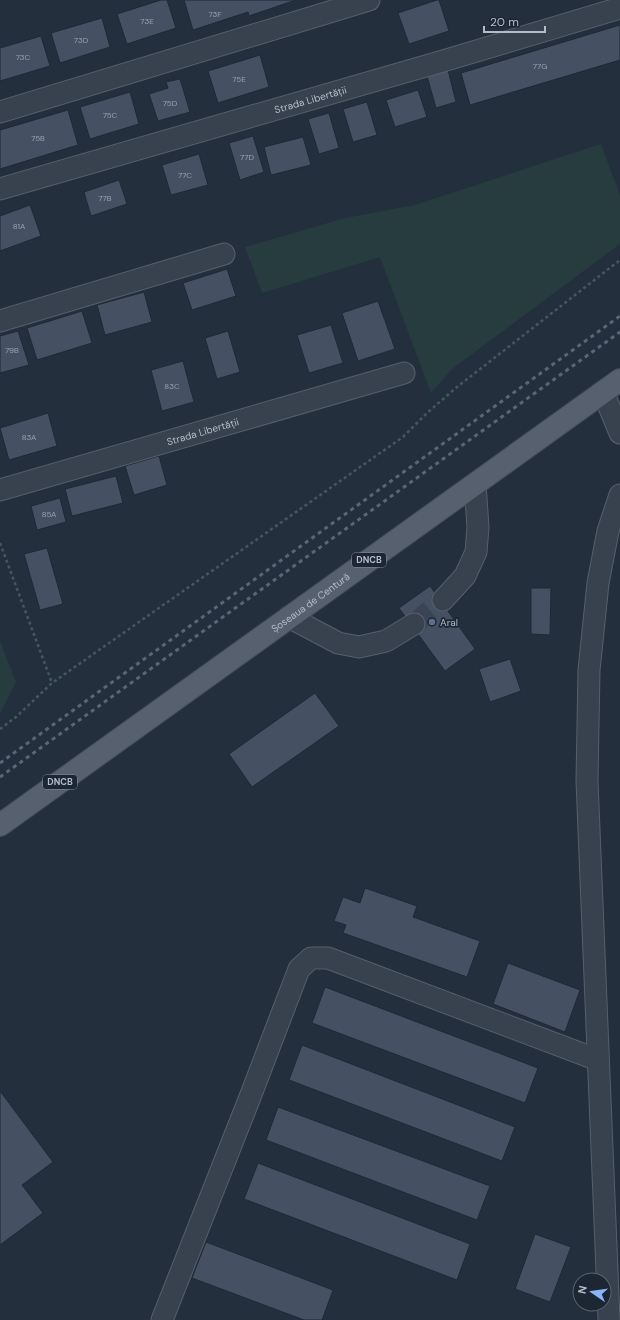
<svg xmlns="http://www.w3.org/2000/svg" width="620" height="1320" font-family="'DM Sans',sans-serif">
  <rect width="100%" height="100%" fill="#242f3e"/>
  <g fill="#263c3f">
    <path d="M 601,144 L 620,195 L 620,244 L 452,369 L 431,393 L 380,257 L 262,293 L 245,247 L 345,218 L 415,205 Z"/>
    <path d="M 0,641 L 16,682 L 0,714 Z"/>
  </g>
  <g fill="#455162" stroke="#1f2835">
    <path d="M 161,0 L 167,0 L 176,28 L 127,44 L 117,14 Z"/>
    <path d="M 184,0 L 296,0 L 249,16 L 248,12 L 193,30 Z"/>
    <path d="M 437,0 L 439,0 L 449,31 L 409,44 L 398,13 Z"/>
    <path d="M 102,18 L 110,47 L 60,63 L 51,33 Z"/>
    <path d="M 620,25 L 620,60 L 470,105 L 461,73 Z"/>
    <path d="M 41,36 L 50,66 L 0,81 L 0,48 Z"/>
    <path d="M 260,55 L 269,87 L 218,103 L 208,71 Z"/>
    <path d="M 448,70 L 456,102 L 436,108 L 427,76 Z"/>
    <path d="M 180,79 L 190,112 L 158,121 L 149,94 L 168,88 L 166,82 Z"/>
    <path d="M 418,90 L 427,117 L 395,127 L 386,100 Z"/>
    <path d="M 130,92 L 139,124 L 90,139 L 80,107 Z"/>
    <path d="M 367,102 L 377,135 L 353,142 L 343,109 Z"/>
    <path d="M 68,110 L 78,145 L 0,169 L 0,130 Z"/>
    <path d="M 329,113 L 339,148 L 319,154 L 308,119 Z"/>
    <path d="M 253,136 L 264,172 L 240,180 L 229,143 Z"/>
    <path d="M 303,137 L 311,165 L 271,175 L 264,147 Z"/>
    <path d="M 199,154 L 208,185 L 171,195 L 162,165 Z"/>
    <path d="M 119,180 L 127,204 L 91,216 L 84,192 Z"/>
    <path d="M 30,205 L 41,236 L 0,251 L 0,216 Z"/>
    <path d="M 227,269 L 236,296 L 192,310 L 183,283 Z"/>
    <path d="M 144,292 L 152,322 L 105,335 L 97,305 Z"/>
    <path d="M 378,301 L 395,349 L 358,361 L 342,313 Z"/>
    <path d="M 82,311 L 92,343 L 37,360 L 27,328 Z"/>
    <path d="M 331,325 L 343,363 L 309,373 L 297,335 Z"/>
    <path d="M 18,331 L 29,365 L 0,373 L 0,336 Z"/>
    <path d="M 228,331 L 240,372 L 217,379 L 205,338 Z"/>
    <path d="M 183,361 L 194,402 L 162,411 L 151,370 Z"/>
    <path d="M 48,413 L 57,446 L 9,460 L 0,428 Z"/>
    <path d="M 159,456 L 167,485 L 134,495 L 125,466 Z"/>
    <path d="M 116,476 L 123,503 L 72,516 L 65,489 Z"/>
    <path d="M 60,498 L 66,522 L 37,530 L 31,506 Z"/>
    <path d="M 47,548 L 63,604 L 40,610 L 24,554 Z"/>
    <path d="M 430,586 L 475,649 L 445,671 L 399,608 Z"/>
    <path d="M 531,588 L 551,588 L 550,635 L 531,634 Z"/>
    <path d="M 510,659 L 521,691 L 490,702 L 479,669 Z"/>
    <path d="M 315,693 L 339,726 L 252,787 L 229,754 Z"/>
    <path d="M 365,888 L 417,906 L 413,917 L 480,941 L 467,977 L 343,933 L 346,925 L 334,921 L 343,897 L 360,903 Z"/>
    <path d="M 508,963 L 580,990 L 565,1032 L 493,1004 Z"/>
    <path d="M 325,987 L 538,1068 L 525,1103 L 312,1023 Z"/>
    <path d="M 302,1045 L 515,1127 L 502,1161 L 289,1080 Z"/>
    <path d="M 0,1091 L 53,1162 L 22,1185 L 43,1213 L 0,1245 Z"/>
    <path d="M 278,1107 L 490,1186 L 477,1220 L 266,1140 Z"/>
    <path d="M 258,1163 L 470,1244 L 457,1280 L 244,1199 Z"/>
    <path d="M 535,1234 L 571,1247 L 550,1302 L 515,1289 Z"/>
    <path d="M 206,1242 L 333,1290 L 322,1320 L 304,1320 L 192,1278 Z"/>
  </g>
  <g fill="none" stroke-linecap="round" stroke-linejoin="round">
    <path stroke="#3a4453" stroke-width="21" stroke-dasharray="21 10" stroke-linecap="butt" d="M 414,624 L 443,600"/>
    <g stroke="#565f6c" stroke-width="23">
      <g id="minor">
        <path d="M 0,112 L 369,0"/>
        <path id="s1" d="M 0,189 L 443,61 L 620,8"/>
        <path d="M 0,321 L 224,254"/>
        <path d="M 603,392 L 620,433"/>
        <path id="s2" d="M 0,490 L 404,373"/>
        <path d="M 443,600 L 465,576 L 476,552 L 478,527 L 475,484"/>
        <path d="M 289,617 L 338,643 L 359,647 L 386,641 L 414,624"/>
        <path d="M 162,1320 L 252,1092 L 299,969 L 311,958 L 328,958 L 598,1060"/>
        <path d="M 609,1320 L 587,781 L 589,670 L 598,583 L 608,531 L 620,495"/>
      </g>
    </g>
    <g stroke="#414a57" stroke-width="24">
      <g id="major">
        <path id="s3" d="M 0,825 L 620,380"/>
      </g>
    </g>
    <g stroke="#44595c" stroke-width="2.5" stroke-dasharray="3 3" stroke-linecap="butt">
      <path d="M 0,543 L 52,683"/>
      <path d="M 0,729 L 16,717 L 52,683 L 403,437 L 427,413 L 457,387 L 620,260"/>
    </g>
    <use href="#minor" stroke="#38414e" stroke-width="21"/>
    <use href="#major" stroke="#56606e" stroke-width="22"/>
    <g stroke="#5a6575" stroke-width="3" stroke-dasharray="4 4" stroke-linecap="butt">
      <path d="M 0,763 L 620,316"/>
      <path d="M 0,777 L 620,332"/>
    </g>
  </g>
  <circle fill="#5c6f8a" stroke="#1d2633" stroke-width="1.5" cx="432" cy="622" r="4"/>
  <g text-anchor="middle" dominant-baseline="central" stroke-width="3.5" stroke-linejoin="round" paint-order="stroke">
    <g font-size="8" fill="#98a1af">
      <text x="215" y="14">73F</text>
      <text x="147" y="21">73E</text>
      <text x="81" y="40">73D</text>
      <text x="23" y="57">73C</text>
      <text x="540" y="66">77G</text>
      <text x="239" y="79">75E</text>
      <text x="170" y="103">75D</text>
      <text x="110" y="115">75C</text>
      <text x="38" y="138">75B</text>
      <text x="247" y="157">77D</text>
      <text x="185" y="175">77C</text>
      <text x="105" y="198">77B</text>
      <text x="19" y="226">81A</text>
      <text x="12" y="350">79B</text>
      <text x="172" y="386">83C</text>
      <text x="29" y="437">83A</text>
      <text x="49" y="514">85A</text>
    </g>
    <g fill="#1d2633" stroke="#878f9c" stroke-width="1">
      <rect x="352" y="553" width="34" height="14" rx="3"/>
      <rect x="43" y="775" width="34" height="14" rx="3"/>
    </g>
    <g font-size="9" font-weight="bold" fill="#b4bcc9">
      <text x="369" y="560">DNCB</text>
      <text x="60" y="782">DNCB</text>
    </g>
    <g font-size="10" fill="#b4bcc9" stroke="#1d2633">
      <text stroke="none"><textPath href="#s1" startOffset="323">Strada Libertății</textPath></text>
      <text stroke="none"><textPath href="#s2" startOffset="211">Strada Libertății</textPath></text>
      <text stroke="none"><textPath href="#s3" startOffset="382">Șoseaua de Centură</textPath></text>
    </g>
    <g font-size="10" fill="#b4bcc9" stroke="#1d2633" text-anchor="start">
      <text x="440" y="622">Aral</text>
    </g>
  </g>
  <g transform="translate(592 1292) rotate(283)"><circle r="19" fill="#1d2633" stroke="#59626f"/>
  <path d="M0-3L7 15L0 10L-7 15Z" fill="#8ab4f8"/>
  <text y="-6" font-size="11" font-weight="bold" text-anchor="middle" fill="#b4bcc9">N</text>
  </g>
  <path d="M484 26v6h61v-6" fill="none" stroke="#b4bcc9" stroke-width="2"/>
  <text x="490" y="26" font-size="12" fill="#b4bcc9" stroke="#1d2633" stroke-width="3" paint-order="stroke">20 m</text>
</svg>
